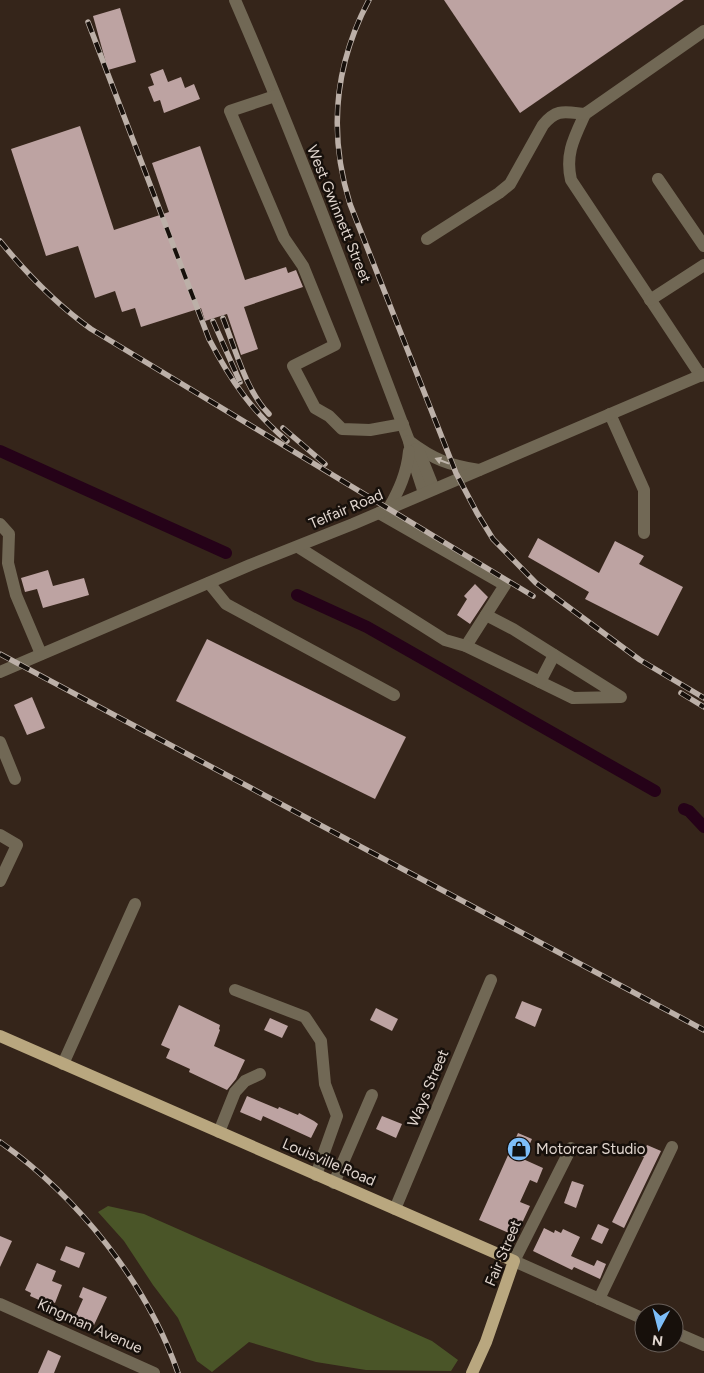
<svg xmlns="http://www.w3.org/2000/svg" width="704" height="1373" font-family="Figtree,sans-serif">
  <rect width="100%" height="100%" fill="#35251a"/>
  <path fill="#4a5528" d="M 108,1206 L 144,1214 L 432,1341 L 458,1360 L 451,1371 L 366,1370 L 316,1362 L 249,1342 L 212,1372 L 197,1361 L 178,1318 L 153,1285 L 124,1241 L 98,1212 Z"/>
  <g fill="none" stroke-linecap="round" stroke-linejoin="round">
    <g stroke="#250218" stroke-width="12">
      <path d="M 0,451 L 226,553"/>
      <path d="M 297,595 L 367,627 L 655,791"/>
      <path d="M 684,809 L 689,811 L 704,827"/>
    </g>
  </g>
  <g fill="#bda3a2">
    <path d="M 444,0 L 684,0 L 520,113 Z"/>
    <path d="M 120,8 L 136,62 L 108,70 L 93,16 Z"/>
    <path d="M 163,69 L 168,82 L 181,77 L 185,88 L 194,84 L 200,99 L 164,113 L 160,100 L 154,102 L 148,87 L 154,85 L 150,74 Z"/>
    <path d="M 80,126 L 114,230 L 169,212 L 152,163 L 200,146 L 245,280 L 286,267 L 288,273 L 296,270 L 303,287 L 244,307 L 258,349 L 241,355 L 227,314 L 205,321 L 201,308 L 141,327 L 135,308 L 122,312 L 115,291 L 95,298 L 78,246 L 46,256 L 11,149 Z"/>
    <path d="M 538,538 L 599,573 L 615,541 L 644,556 L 639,564 L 683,587 L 658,636 L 585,599 L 589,592 L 528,557 Z"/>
    <path d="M 48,570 L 53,586 L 84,578 L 89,595 L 43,608 L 37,589 L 25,592 L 21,578 Z"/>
    <path d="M 475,584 L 488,597 L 470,624 L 457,615 L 467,599 L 464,596 Z"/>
    <path d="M 207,639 L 406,737 L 375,799 L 176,701 Z"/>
    <path d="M 32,697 L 45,728 L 27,735 L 14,705 Z"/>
    <path d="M 522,1001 L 542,1009 L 535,1027 L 515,1018 Z"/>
    <path d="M 179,1005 L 220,1025 L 219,1029 L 220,1030 L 214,1046 L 245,1060 L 236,1079 L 227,1090 L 189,1072 L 190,1069 L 166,1058 L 170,1049 L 161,1045 Z"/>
    <path d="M 376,1008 L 398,1019 L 392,1031 L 370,1020 Z"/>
    <path d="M 270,1018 L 288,1026 L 282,1038 L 264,1030 Z"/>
    <path d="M 247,1096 L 278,1109 L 279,1107 L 298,1115 L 299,1113 L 314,1121 L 318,1124 L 311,1138 L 263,1116 L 261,1121 L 240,1112 Z"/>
    <path d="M 382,1116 L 402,1124 L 396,1138 L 376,1129 Z"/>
    <path d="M 518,1133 L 532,1139 L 523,1159 L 543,1168 L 537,1183 L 530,1180 L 520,1202 L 530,1206 L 516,1236 L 479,1220 Z"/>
    <path d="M 647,1145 L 661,1151 L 624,1228 L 612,1222 L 644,1157 L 641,1156 Z"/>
    <path d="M 572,1181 L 584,1185 L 576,1208 L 564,1203 Z"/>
    <path d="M 598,1224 L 609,1229 L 602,1244 L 591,1239 Z"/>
    <path d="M 544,1228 L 554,1233 L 555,1230 L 561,1233 L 563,1229 L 580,1237 L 571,1256 L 594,1266 L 597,1260 L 606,1264 L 600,1279 L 574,1267 L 572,1270 L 533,1251 Z"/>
    <path d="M 0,1236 L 12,1241 L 0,1267 Z"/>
    <path d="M 66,1246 L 85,1253 L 79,1268 L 60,1260 Z"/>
    <path d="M 37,1263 L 56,1271 L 52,1281 L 62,1285 L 55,1303 L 40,1297 L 39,1300 L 30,1296 L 31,1293 L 25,1290 Z"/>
    <path d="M 83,1287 L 107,1297 L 94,1325 L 75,1317 L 83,1299 L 79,1297 Z"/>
    <path d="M 48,1350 L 61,1356 L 54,1373 L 38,1373 Z"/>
  </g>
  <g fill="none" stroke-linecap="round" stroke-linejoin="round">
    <g stroke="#716855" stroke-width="12">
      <path d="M 235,0 C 298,145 353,294 409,441 L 412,456 L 424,493"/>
      <path d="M 275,96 L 230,111 L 284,238 L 303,266 L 335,345 L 293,366 L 315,408 L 329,416 L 342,429 L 370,430 L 403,424"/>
      <path d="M 585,114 C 574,138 565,154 571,180 L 701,376"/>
      <path d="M 658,179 L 704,246"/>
      <path d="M 427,239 L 499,193 L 510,184 L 543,125 C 557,108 565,112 585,114 L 704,31"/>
      <path d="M 650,300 L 704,265"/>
      <path d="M 610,414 L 644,490 L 644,533"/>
      <path d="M 409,441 C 434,460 449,465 479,470"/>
      <path d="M 416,449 L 420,454 L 434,489"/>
      <path d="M 389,508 C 399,490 407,473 409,451"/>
      <path d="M 379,513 L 505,585 L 466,646"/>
      <path d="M 0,524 L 9,534 L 8,563 L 16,595 L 41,654"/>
      <path d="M 298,547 L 445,640 L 466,646 L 573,698 L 621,697 L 513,629 L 486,615"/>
      <path d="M 209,583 L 226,604 L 394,695"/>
      <path d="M 0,672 L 250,565 L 353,524 L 704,374"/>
      <path d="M 540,682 L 554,655"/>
      <path d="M 0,742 L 15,779"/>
      <path d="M 0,835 L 17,845 L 0,881"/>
      <path d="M 235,990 L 305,1017 L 321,1041 L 325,1084 L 337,1116 L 316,1175"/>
      <path d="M 63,1064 L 135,904"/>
      <path d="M 219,1132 L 235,1092 L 245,1081 L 260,1074"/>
      <path d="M 571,1148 L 514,1261 L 644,1319"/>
      <path d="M 334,1183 L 372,1095"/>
      <path d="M 395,1209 L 491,980"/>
      <path d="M 599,1299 L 672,1147"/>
      <path d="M 0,1304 L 154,1373"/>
      <path d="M 674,1332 L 704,1345"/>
    </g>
    <path stroke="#b9a77f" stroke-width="12" d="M 0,1036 L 514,1261 L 486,1342 L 472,1373"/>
    <g stroke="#bcb0a8" stroke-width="5.5">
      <g id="rail">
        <path d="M 369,0 C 334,66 328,133 350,204 L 456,473 L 477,513 L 493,539 L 536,583 L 640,660 L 704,698"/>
        <path d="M 88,22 L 209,339 C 231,381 251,410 287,441"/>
        <path d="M 0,241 C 27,274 56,304 91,329 L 533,596"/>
        <path d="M 223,318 C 235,348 246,391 269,414"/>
        <path d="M 213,321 L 240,382"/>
        <path d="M 283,428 L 325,464"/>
        <path d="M 0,654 L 704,1030"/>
        <path d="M 681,693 L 704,707"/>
        <path d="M 0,1142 C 78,1197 147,1283 178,1373"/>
      </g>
    </g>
    <use href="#rail" stroke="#17100b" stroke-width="4" stroke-dasharray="11" stroke-linecap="butt"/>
  </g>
  <defs><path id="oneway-solid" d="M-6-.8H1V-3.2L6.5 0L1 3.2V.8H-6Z" transform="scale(1.25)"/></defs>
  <use fill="#bfb5aa" href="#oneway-solid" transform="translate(442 461) rotate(-159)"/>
  <defs>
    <g id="shop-disc" transform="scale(1.25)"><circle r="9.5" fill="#7dbef9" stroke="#17100b"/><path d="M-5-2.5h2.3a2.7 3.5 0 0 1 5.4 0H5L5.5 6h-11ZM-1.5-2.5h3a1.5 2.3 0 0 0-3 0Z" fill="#111"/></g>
  </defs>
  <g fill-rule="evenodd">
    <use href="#shop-disc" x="519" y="1149"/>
  </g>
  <g text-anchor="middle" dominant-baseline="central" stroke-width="5" stroke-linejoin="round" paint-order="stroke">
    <g font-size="15" fill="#e1d6cf" stroke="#17100b">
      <text transform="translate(339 214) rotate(68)">West Gwinnett Street</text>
      <text transform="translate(346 509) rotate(-23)">Telfair Road</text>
      <text transform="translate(428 1088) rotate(-67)">Ways Street</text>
      <text transform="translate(329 1162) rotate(23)">Louisville Road</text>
      <text transform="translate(503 1253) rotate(-67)">Fair Street</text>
      <text transform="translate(90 1326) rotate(24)">Kingman Avenue</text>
    </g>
    <g font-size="15" fill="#e1d6cf" stroke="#17100b" text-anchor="start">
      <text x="536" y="1149">Motorcar Studio</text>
    </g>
  </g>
  <g transform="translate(659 1328) rotate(187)"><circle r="24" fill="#17100b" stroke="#685f59"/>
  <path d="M0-4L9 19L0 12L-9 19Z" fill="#7dbef9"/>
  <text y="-8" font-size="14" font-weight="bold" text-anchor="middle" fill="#e1d6cf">N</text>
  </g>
</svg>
